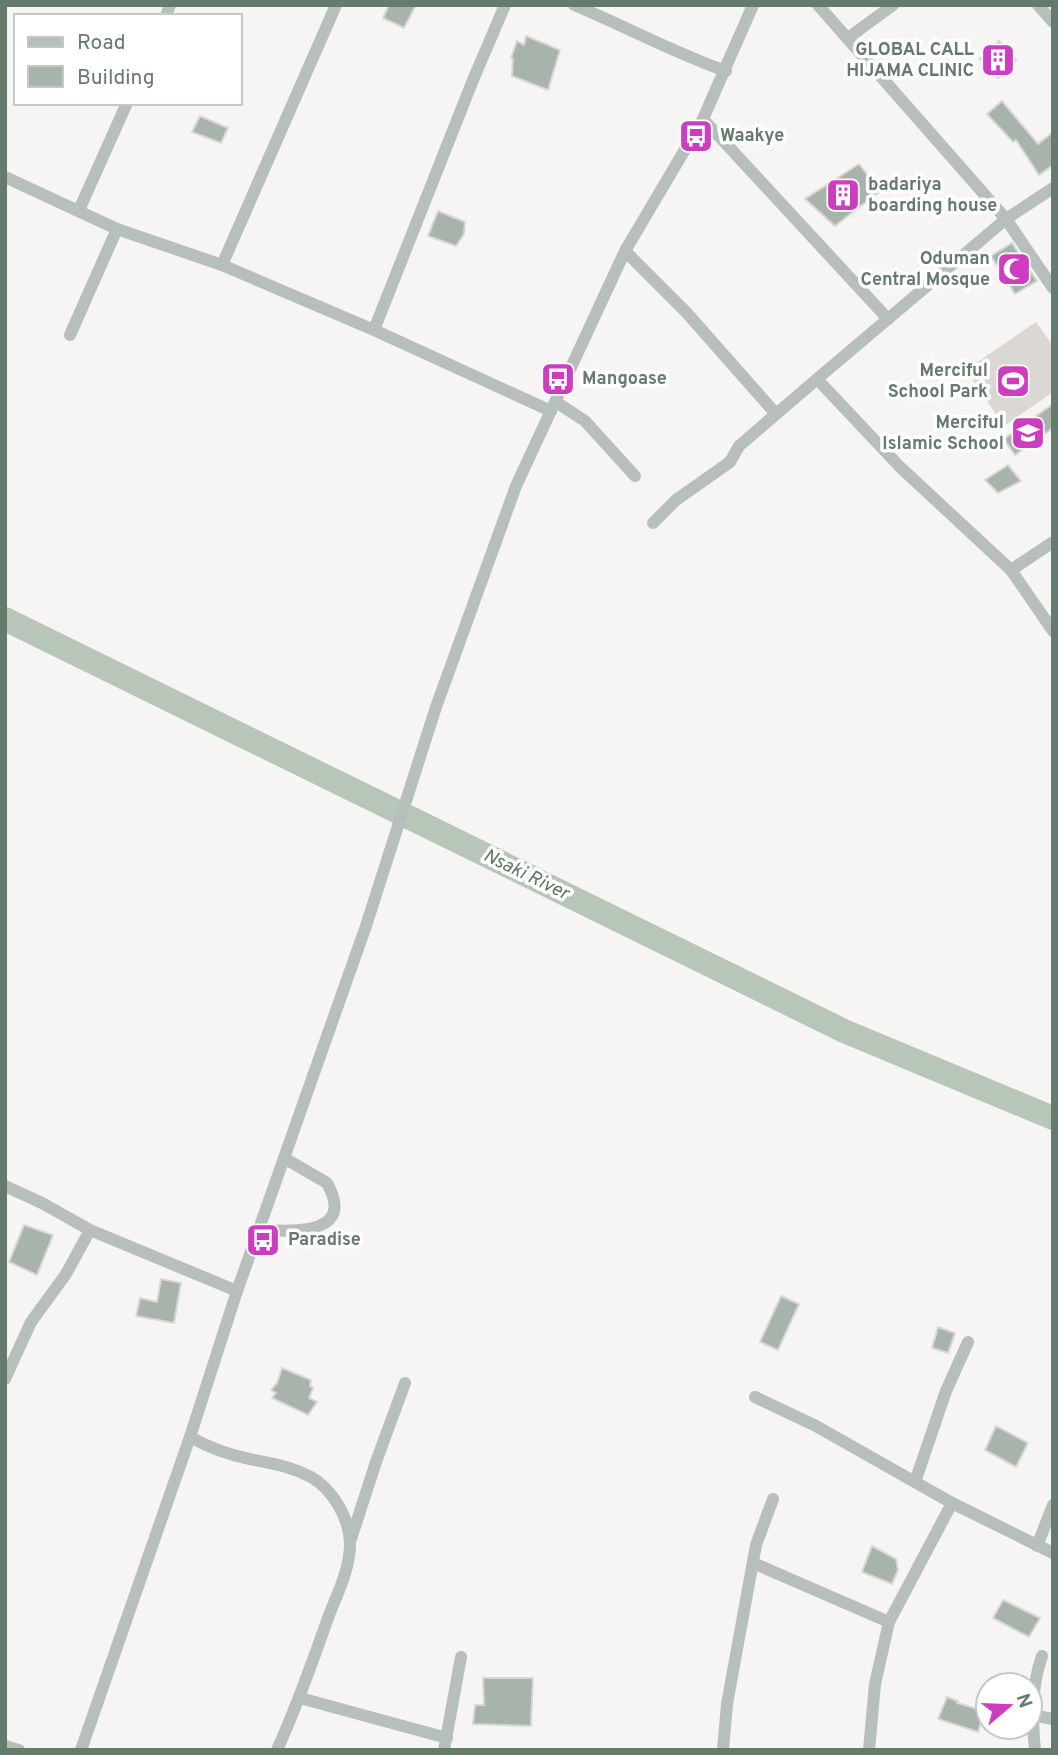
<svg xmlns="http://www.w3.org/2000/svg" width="1058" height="1755" font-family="Overpass,sans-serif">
  <rect width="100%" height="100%" fill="#f7f4f4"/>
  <path fill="#dbd7d4" d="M 1036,322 L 1053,346 L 1053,392 L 1004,426 L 966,370 Z"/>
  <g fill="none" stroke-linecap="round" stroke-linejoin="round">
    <path stroke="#b8c6ba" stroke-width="24" d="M 5,619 L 844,1031 L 1053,1118"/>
  </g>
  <g fill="#a8b3ac" stroke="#d8d7d7" stroke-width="2">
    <path d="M 389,5 L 416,5 L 404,28 L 383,18 Z"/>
    <path d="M 526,36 L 560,50 L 548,90 L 512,76 L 513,59 L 511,58 L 517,41 L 524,45 Z"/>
    <path d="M 999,41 L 1016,60 L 998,78 L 980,59 Z"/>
    <path d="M 1002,101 L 1038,144 L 1053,132 L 1053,165 L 1039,175 L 1016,140 L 1013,142 L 987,114 Z"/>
    <path d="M 200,116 L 228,128 L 221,143 L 192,132 Z"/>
    <path d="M 859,164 L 880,191 L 835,226 L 805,199 Z"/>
    <path d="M 438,211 L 465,222 L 464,234 L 456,246 L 428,236 Z"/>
    <path d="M 1012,243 L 1037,281 L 1015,294 L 991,256 Z"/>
    <path d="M 1053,404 L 1053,428 L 1015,455 L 1004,439 Z"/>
    <path d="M 1008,465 L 1021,481 L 998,493 L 985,480 Z"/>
    <path d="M 24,1225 L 53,1235 L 37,1275 L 9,1262 Z"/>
    <path d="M 161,1279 L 181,1283 L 174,1323 L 136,1316 L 140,1298 L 157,1302 Z"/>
    <path d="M 781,1296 L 799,1304 L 778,1350 L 760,1342 Z"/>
    <path d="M 938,1327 L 955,1333 L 948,1353 L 932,1348 Z"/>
    <path d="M 282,1368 L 311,1380 L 310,1386 L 313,1388 L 309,1398 L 317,1402 L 308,1415 L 272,1398 L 276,1393 L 271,1390 L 277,1383 Z"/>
    <path d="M 996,1426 L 1028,1443 L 1016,1467 L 985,1450 Z"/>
    <path d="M 872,1546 L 896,1559 L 898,1570 L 892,1584 L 862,1572 Z"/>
    <path d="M 1003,1600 L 1040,1618 L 1029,1637 L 993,1618 Z"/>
    <path d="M 483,1678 L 533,1678 L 531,1726 L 473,1724 L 475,1705 L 484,1705 Z"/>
    <path d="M 947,1697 L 958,1701 L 957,1703 L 984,1711 L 978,1732 L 938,1719 Z"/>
  </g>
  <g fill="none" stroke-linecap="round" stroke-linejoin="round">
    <g stroke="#b7bfba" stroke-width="12">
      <path d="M 574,5 C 625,26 674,53 726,71"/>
      <path d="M 818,5 L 1006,219 L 1053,188"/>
      <path d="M 1038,5 L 1053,22"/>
      <path d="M 166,16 L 170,5"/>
      <path d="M 848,38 L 893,5"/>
      <path d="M 703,119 L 888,319"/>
      <path d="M 5,177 L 117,229 L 222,265 L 374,330 L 551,411"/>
      <path d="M 79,210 L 127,103"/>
      <path d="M 625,251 L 686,312 L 776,414"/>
      <path d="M 222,265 L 336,5"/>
      <path d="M 1053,288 L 1006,219 L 817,379 L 900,467 L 1011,570 L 1053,542"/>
      <path d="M 374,330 L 473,80 L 505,5"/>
      <path d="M 70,335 L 117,229"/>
      <path d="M 556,402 L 585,421 L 635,476"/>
      <path d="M 653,523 L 676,500 L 730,462 L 739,446 L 817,379"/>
      <path d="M 1011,570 L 1053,631"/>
      <path d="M 5,1186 L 42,1203 L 90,1230 L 237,1291"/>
      <path d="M 259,1230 C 290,1231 357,1237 327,1183 L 284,1158"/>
      <path d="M 5,1379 L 31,1322 L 66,1274 L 90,1230"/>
      <path d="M 755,1397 L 816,1426 L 952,1503 L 1053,1553"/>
      <path d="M 190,1437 C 208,1447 229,1455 250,1459 C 272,1464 291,1466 311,1477 C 332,1489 350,1518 350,1544 C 350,1568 338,1593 329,1615 C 313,1661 297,1706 277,1750"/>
      <path d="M 915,1482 L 946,1391 L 968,1342"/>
      <path d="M 351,1539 L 376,1462 L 405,1383"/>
      <path d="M 1037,1546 L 1053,1505"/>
      <path d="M 753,1563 L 889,1622"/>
      <path d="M 300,1698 L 447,1738"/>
      <path d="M 1032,1715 L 1053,1719"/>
      <path d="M 5,1746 L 19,1750"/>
      <path d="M 81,1750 L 190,1437 L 237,1291 L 366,926 L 436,707 L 516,486 L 625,251 L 703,119 L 753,5"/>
      <path d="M 444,1750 L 461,1657"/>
      <path d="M 723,1750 L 727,1704 L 756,1545 L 773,1499"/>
      <path d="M 869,1750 L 875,1684 L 889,1622 L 952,1503"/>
      <path d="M 1035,1750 C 1032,1717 1031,1688 1042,1656"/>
    </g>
  </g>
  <defs>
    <g id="building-square" transform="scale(1.75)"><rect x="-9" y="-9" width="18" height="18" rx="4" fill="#cd3dc0" stroke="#fff"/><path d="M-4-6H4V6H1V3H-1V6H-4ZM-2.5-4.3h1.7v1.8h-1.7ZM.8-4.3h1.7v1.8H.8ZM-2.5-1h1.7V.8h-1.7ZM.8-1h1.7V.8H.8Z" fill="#fff"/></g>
    <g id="bus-square" transform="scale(1.75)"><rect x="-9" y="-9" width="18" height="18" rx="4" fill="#cd3dc0" stroke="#fff"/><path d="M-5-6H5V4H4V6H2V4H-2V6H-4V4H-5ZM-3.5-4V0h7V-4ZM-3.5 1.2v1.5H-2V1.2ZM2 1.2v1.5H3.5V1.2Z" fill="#fff"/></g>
    <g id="mosque-square" transform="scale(1.75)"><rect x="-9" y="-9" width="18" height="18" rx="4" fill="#cd3dc0" stroke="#fff"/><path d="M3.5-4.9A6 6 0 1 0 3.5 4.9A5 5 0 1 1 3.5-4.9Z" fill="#fff"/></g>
    <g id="stadium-square" transform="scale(1.75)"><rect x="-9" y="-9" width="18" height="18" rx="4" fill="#cd3dc0" stroke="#fff"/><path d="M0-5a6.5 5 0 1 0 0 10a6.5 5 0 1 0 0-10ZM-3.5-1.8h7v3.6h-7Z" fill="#fff"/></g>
    <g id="school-square" transform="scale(1.75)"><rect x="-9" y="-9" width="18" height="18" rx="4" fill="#cd3dc0" stroke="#fff"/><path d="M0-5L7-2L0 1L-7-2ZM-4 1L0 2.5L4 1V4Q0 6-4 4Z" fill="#fff"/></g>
  </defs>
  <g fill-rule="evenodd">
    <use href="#building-square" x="998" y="60"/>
    <use href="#bus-square" x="696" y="136"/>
    <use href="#building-square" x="843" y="195"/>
    <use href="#mosque-square" x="1014" y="269"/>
    <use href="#bus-square" x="558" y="379"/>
    <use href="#stadium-square" x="1013" y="381"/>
    <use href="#school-square" x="1028" y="433"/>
    <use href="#bus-square" x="263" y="1240"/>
  </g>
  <g text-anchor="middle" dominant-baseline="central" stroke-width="7" stroke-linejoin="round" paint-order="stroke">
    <g font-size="18" font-weight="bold" fill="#657b6c" stroke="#fff" text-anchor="end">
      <text x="974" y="50">GLOBAL CALL<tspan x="974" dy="21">HIJAMA CLINIC</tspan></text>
      <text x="720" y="136" text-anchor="start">Waakye</text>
      <text x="868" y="185" text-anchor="start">badariya<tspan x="868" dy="21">boarding house</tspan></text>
      <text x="990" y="259">Oduman<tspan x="990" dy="21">Central Mosque</tspan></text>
      <text x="988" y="371">Merciful<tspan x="988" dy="21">School Park</tspan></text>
      <text x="582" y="379" text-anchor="start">Mangoase</text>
      <text x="1004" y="423">Merciful<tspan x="1004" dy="21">Islamic School</tspan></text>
      <text x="288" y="1240" text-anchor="start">Paradise</text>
    </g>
    <g font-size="19" font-style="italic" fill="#607663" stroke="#fff">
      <text transform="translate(526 875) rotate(26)">Nsaki River</text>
    </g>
  </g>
  <rect width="1058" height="1755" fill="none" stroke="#657b6c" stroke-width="14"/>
  <rect x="14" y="14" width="228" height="91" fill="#ffffff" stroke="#c1cac4" stroke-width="2"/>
  <rect x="28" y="37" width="35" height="10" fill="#b7bfba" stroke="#c1cac4" stroke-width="2"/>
  <text x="77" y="49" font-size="21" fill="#657b6c">Road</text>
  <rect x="28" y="66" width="35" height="21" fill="#a8b3ac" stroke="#c1cac4" stroke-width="2"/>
  <text x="77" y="84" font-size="21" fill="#657b6c">Building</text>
  <g transform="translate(1009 1706) rotate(71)"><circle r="33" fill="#ffffff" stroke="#c1cac4" stroke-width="2"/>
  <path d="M0-5L12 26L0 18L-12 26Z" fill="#cd3dc0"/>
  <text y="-10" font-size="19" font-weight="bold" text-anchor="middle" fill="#657b6c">N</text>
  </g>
</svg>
